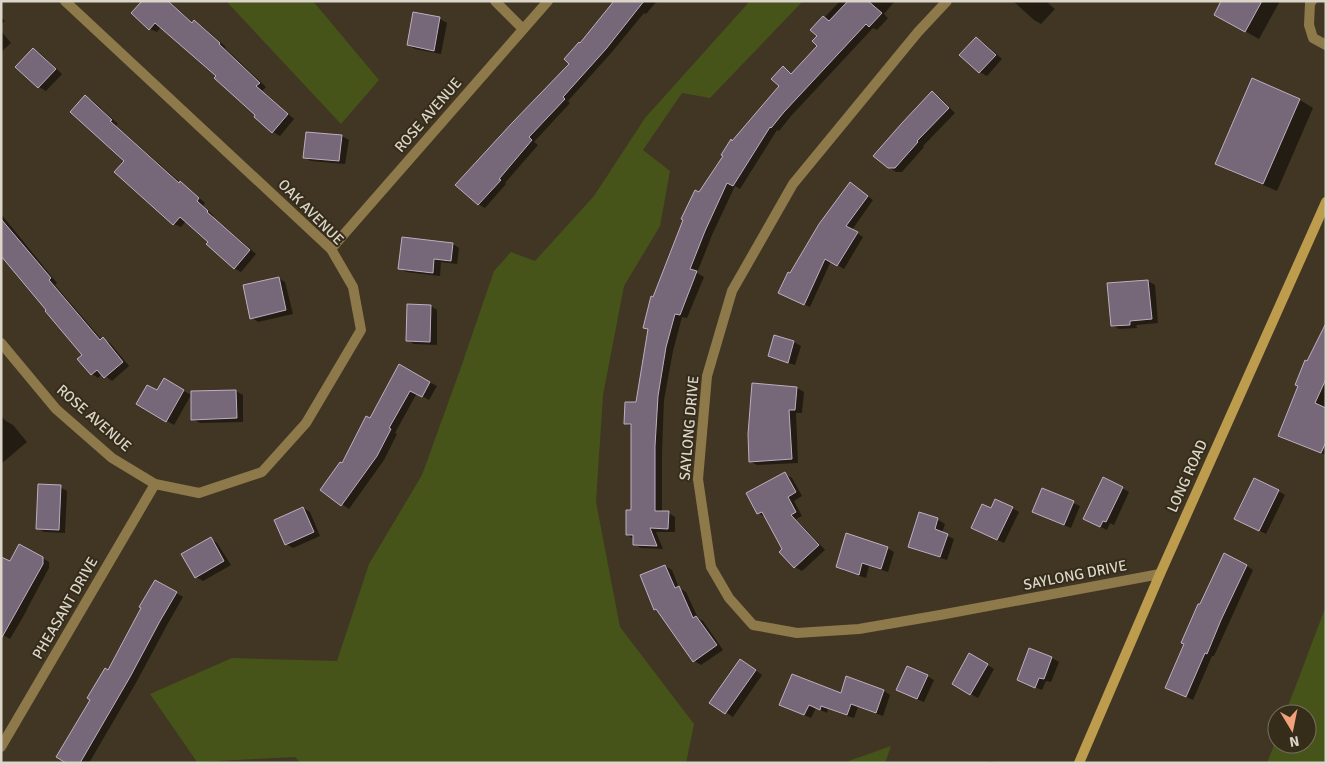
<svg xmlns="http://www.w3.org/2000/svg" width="1327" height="764" font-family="Signika,sans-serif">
  <rect width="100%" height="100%" fill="#403623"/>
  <g fill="#46541a">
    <path d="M 226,1 L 313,1 L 379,80 L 341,124 Z"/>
    <path d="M 750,1 L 803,1 L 710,98 L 682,93 L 643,150 L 670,171 L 660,226 L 624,286 L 603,395 L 596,502 L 620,627 L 694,724 L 686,763 L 301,763 L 295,757 L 197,762 L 150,694 L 232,658 L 337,661 L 369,564 L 422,475 L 460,370 L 494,271 L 511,252 L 535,261 L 594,196 L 645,118 Z"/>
    <path d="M 1326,606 L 1326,763 L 1267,763 L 1277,737 L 1277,744 L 1307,744 L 1307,714 L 1285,714 Z"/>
    <path d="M 891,746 L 885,763 L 843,763 Z"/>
  </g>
  <g fill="#0007">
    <path d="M 140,1 L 169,1 L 193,23 L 195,22 L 202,26 L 226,47 L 225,48 L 266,87 L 262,91 L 294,119 L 280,136 L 273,132 L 218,76 L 161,27 L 157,32 L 150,29 L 142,3 Z"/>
    <path d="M 617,1 L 657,1 L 646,14 L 644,13 L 612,52 L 568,101 L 570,103 L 534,142 L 538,145 L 505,183 L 506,184 L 485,208 L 478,204 L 571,64 L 581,45 Z"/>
    <path d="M 840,1 L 895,1 L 884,14 L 888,18 L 877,30 L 873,28 L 791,116 L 779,131 L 777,130 L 740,189 L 735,186 L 712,235 L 697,273 L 704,277 L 687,318 L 682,317 L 673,351 L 664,400 L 662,451 L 662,512 L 669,513 L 675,517 L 675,532 L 656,532 L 663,549 L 641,548 L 634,544 L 634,539 L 627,535 L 632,512 L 632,427 L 625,423 L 637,404 L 650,330 L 644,327 L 654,298 L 700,194 L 733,142 L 781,86 L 783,68 L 793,74 L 819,46 L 818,36 L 824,18 Z"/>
    <path d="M 1013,1 L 1050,1 L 1048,3 L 1055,9 L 1041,24 L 1034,20 Z"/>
    <path d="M 1223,1 L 1280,1 L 1259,39 L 1229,22 Z"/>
    <path d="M 1,17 L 5,21 L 1,24 Z"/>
    <path d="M 440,19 L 447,23 L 441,54 L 415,49 L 408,45 Z"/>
    <path d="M 1,31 L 11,43 L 1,52 Z"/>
    <path d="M 976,38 L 983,42 L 1002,59 L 987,76 L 980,72 L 961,55 Z"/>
    <path d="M 34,49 L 40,53 L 62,74 L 46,91 L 39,87 L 17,67 Z"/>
    <path d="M 1253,80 L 1300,100 L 1313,108 L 1277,191 L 1230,171 L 1217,164 Z"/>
    <path d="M 932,93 L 939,97 L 955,113 L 923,146 L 924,147 L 902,172 L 896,172 L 889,167 Z"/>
    <path d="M 85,97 L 92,100 L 118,124 L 116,126 L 181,183 L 187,187 L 205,203 L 203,206 L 214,216 L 213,217 L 256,254 L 241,272 L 234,268 L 210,242 L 186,221 L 181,227 L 174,224 L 126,161 Z"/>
    <path d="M 307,133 L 342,136 L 349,140 L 345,164 L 311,161 L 304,157 Z"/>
    <path d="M 856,188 L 873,200 L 852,230 L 863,237 L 844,269 L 831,261 L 810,307 L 786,296 L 790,274 Z"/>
    <path d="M 1,214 L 57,283 L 55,285 L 102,340 L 103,339 L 110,343 L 129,366 L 112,381 L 102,374 L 98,378 L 92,374 L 84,355 L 48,310 L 1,255 Z"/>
    <path d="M 453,244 L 459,248 L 457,264 L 441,262 L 440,276 L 406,272 L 400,268 Z"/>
    <path d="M 278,278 L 285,282 L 293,314 L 258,322 L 252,318 Z"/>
    <path d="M 1148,281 L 1155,285 L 1158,323 L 1136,325 L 1137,328 L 1119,329 L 1112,325 Z"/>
    <path d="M 431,306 L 437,310 L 437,345 L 414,344 L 407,340 Z"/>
    <path d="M 1326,326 L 1326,404 L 1324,408 L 1326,409 L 1326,455 L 1289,440 L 1280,435 L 1308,363 Z"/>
    <path d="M 775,336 L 794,342 L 801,346 L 795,365 L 776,359 L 769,355 Z"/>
    <path d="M 399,366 L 437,386 L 429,400 L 417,393 L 395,433 L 397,434 L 384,460 L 349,509 L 321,490 L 343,465 L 370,420 Z"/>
    <path d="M 165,380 L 191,395 L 174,425 L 138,404 L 158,392 Z"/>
    <path d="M 797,388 L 804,392 L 802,413 L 796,413 L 798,463 L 757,465 L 750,461 Z"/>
    <path d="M 236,391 L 243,395 L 243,422 L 200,423 L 193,419 Z"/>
    <path d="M 1,416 L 6,421 L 13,425 L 27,442 L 1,464 Z"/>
    <path d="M 785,474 L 792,478 L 802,496 L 794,501 L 802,516 L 796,519 L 825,550 L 802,571 L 795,567 L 784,550 L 766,517 L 765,517 L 758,513 Z"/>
    <path d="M 60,487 L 67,491 L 65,533 L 44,532 L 37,528 Z"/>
    <path d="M 1122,488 L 1129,492 L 1114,525 L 1110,523 L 1107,530 L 1092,523 Z"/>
    <path d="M 1043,490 L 1080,506 L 1071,528 L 1040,515 Z"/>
    <path d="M 1278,491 L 1285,495 L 1266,534 L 1242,522 Z"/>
    <path d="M 303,508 L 310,512 L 320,536 L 293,548 L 286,544 Z"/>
    <path d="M 1012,508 L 1019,512 L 1004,543 L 979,531 L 992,510 Z"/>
    <path d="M 919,514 L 938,520 L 945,524 L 942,533 L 954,539 L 947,560 L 916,550 L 909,546 Z"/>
    <path d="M 211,539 L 217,543 L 231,565 L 203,581 L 196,577 Z"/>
    <path d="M 20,545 L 49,562 L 49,568 L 27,609 L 27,610 L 10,639 L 3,635 L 10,563 Z"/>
    <path d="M 887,548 L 894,552 L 888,572 L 869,566 L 866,578 L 844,571 L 837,567 Z"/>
    <path d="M 665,566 L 672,570 L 679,588 L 686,592 L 698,618 L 703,621 L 723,650 L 701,665 L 694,661 L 660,612 L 655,609 Z"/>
    <path d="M 1247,566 L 1253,570 L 1214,656 L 1212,656 L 1193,700 L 1174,691 Z"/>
    <path d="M 156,581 L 183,597 L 167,625 L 137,681 L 89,763 L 68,763 L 109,672 Z"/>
    <path d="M 1029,650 L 1052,658 L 1059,662 L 1051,682 L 1046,681 L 1042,690 L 1018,680 Z"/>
    <path d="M 970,655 L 994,669 L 978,698 L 953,684 Z"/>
    <path d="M 747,664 L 762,675 L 733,717 L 710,702 Z"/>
    <path d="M 927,676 L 934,680 L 924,702 L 905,694 Z"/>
    <path d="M 884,691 L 890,695 L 883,716 L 858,707 L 854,718 L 828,709 L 827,713 L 816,708 L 811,718 L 781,705 L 841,695 Z"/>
    <path d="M 992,761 L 995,763 L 980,763 Z"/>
  </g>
  <g fill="#766779" stroke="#bfaec2">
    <path d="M 142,1 L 168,1 L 192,23 L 194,20 L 220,43 L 219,44 L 260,83 L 256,86 L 288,114 L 272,133 L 254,117 L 255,115 L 214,78 L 216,76 L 155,23 L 149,30 L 131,13 Z"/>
    <path d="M 614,1 L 644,1 L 606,49 L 563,97 L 565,99 L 529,137 L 532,140 L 499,179 L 501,180 L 478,205 L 455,185 L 512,123 L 569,64 L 564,59 L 579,42 L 580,43 Z"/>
    <path d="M 848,1 L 868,1 L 882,13 L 869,27 L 866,24 L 784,112 L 771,128 L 770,127 L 733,186 L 727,183 L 705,231 L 690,269 L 697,271 L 680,315 L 675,314 L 666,347 L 658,396 L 655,446 L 655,511 L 669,511 L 668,529 L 650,528 L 657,546 L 633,545 L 633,535 L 626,535 L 626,510 L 631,510 L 631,424 L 624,424 L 625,402 L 636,402 L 648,329 L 643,328 L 651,296 L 653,297 L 683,220 L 681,219 L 695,190 L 699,192 L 723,156 L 721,155 L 731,139 L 732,141 L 779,86 L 771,79 L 783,66 L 791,74 L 817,46 L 812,41 L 817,36 L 810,30 L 823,16 L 829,21 Z"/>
    <path d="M 1221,1 L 1262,1 L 1245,32 L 1214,15 Z"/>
    <path d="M 413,12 L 440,17 L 434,51 L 407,45 Z"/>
    <path d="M 976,37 L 996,55 L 979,73 L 959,55 Z"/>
    <path d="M 33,48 L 56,69 L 38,88 L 15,67 Z"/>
    <path d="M 1252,78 L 1300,99 L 1263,184 L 1215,164 Z"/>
    <path d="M 932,91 L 949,108 L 917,141 L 918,142 L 895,168 L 888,168 L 873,156 L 902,123 Z"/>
    <path d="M 85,95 L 112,120 L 110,121 L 179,183 L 180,181 L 199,198 L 197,201 L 208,211 L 207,212 L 250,250 L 234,269 L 206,244 L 208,242 L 180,217 L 173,225 L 114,172 L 124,161 L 70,112 Z"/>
    <path d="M 306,132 L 342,135 L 339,161 L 303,158 Z"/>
    <path d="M 850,182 L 868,196 L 846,226 L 858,232 L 837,266 L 825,259 L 804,305 L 778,293 L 788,272 L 790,273 L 819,224 Z"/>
    <path d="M 1,219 L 51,278 L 49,280 L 100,340 L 103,337 L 123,362 L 104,378 L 97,370 L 91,375 L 77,359 L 82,355 L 45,311 L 46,310 L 1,256 Z"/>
    <path d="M 402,237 L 453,243 L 451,261 L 434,259 L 433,273 L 398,269 Z"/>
    <path d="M 279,277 L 286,310 L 250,319 L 243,285 Z"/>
    <path d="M 1148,280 L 1152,319 L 1130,321 L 1130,325 L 1111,326 L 1107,283 Z"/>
    <path d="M 407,304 L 431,305 L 430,342 L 406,341 Z"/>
    <path d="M 1326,323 L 1326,379 L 1315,403 L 1326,408 L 1326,442 L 1321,453 L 1278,436 L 1298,386 L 1295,385 L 1305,360 L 1307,361 Z"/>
    <path d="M 774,335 L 794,341 L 788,363 L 768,356 Z"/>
    <path d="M 399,364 L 430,382 L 422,397 L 410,391 L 389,428 L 391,429 L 377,456 L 341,506 L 320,490 L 340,462 L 342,463 L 366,416 L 370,418 Z"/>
    <path d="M 164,378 L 184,390 L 166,422 L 136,404 L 147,385 L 157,390 Z"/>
    <path d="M 752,383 L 797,387 L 795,410 L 789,410 L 792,459 L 749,462 L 748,434 Z"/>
    <path d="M 236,390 L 237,418 L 191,420 L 191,391 Z"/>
    <path d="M 785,472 L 796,492 L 788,497 L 796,512 L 791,515 L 819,545 L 794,568 L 779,552 L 782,549 L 762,512 L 757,514 L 746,493 Z"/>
    <path d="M 1103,477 L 1123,487 L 1106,522 L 1103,521 L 1100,527 L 1083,519 Z"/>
    <path d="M 1254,478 L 1279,490 L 1259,531 L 1234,519 Z"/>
    <path d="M 38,484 L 61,485 L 59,530 L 36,529 Z"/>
    <path d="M 1042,488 L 1074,501 L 1064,525 L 1032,512 Z"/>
    <path d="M 995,499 L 1013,507 L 997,540 L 971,528 L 982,504 L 991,508 Z"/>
    <path d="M 303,507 L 314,532 L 285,545 L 274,520 Z"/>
    <path d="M 919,512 L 938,518 L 935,529 L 948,534 L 940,557 L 908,547 Z"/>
    <path d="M 846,533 L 888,547 L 881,569 L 862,563 L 859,575 L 836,567 Z"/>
    <path d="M 211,537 L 224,561 L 195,578 L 181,554 Z"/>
    <path d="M 19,544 L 43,557 L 43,564 L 1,639 L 1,557 L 10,561 Z"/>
    <path d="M 1224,553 L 1247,565 L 1221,620 L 1207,654 L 1205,653 L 1186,697 L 1165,688 L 1184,644 L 1181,643 L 1198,604 L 1200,604 Z"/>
    <path d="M 665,565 L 675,588 L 679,586 L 693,618 L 696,616 L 717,645 L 693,662 L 656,609 L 654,610 L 640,575 Z"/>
    <path d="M 155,580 L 177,592 L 160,621 L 130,677 L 80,763 L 66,763 L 56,757 L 90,700 L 87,698 L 105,668 L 108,670 L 141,608 L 139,607 Z"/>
    <path d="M 1029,648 L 1052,657 L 1044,679 L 1039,678 L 1035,688 L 1017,680 Z"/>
    <path d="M 969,653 L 988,664 L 970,695 L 952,684 Z"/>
    <path d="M 740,659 L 756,670 L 725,714 L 709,703 Z"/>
    <path d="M 907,666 L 928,675 L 917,699 L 896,690 Z"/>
    <path d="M 792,674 L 841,693 L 846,676 L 884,690 L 876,713 L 851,704 L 847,715 L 821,706 L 820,710 L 809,705 L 804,715 L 779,705 Z"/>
  </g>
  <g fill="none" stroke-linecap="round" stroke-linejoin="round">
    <path stroke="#8d794a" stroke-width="10" d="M 1312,1 L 1310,3 L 1309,25 L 1313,38 L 1326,45"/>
    <g stroke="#8d794a" stroke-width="10">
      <path d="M 495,1 L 523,29"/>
      <path d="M 947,1 L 918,32 L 793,184 L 732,291 L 707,376 L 698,479 L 711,567 L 729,598 L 753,625 L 797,633 L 859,629 L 940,615 L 1160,574"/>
      <path d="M 331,249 L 548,1"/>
      <path d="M 1,343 L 56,409 L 112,458 L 155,484 L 199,493 L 262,472 L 306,423 L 361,330 L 353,287 L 331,249 L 65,1"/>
      <path d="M 1,747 L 155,484"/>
    </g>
    <path stroke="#bd9c4e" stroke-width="10" d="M 1079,763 L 1160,574 L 1326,202"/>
  </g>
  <g text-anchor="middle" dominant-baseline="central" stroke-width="4" stroke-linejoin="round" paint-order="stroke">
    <g font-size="15" fill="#dbd5ca" stroke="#352c19">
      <text transform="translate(428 115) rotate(-49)">ROSE AVENUE</text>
      <text transform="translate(311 212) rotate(45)">OAK AVENUE</text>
      <text transform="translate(94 418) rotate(41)">ROSE AVENUE</text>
      <text transform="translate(689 428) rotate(-85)">SAYLONG DRIVE</text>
      <text transform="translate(1187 476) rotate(-66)">LONG ROAD</text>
      <text transform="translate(1075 575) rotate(-11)">SAYLONG DRIVE</text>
      <text transform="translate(65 608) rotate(-60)">PHEASANT DRIVE</text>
    </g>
  </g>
  <rect width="1327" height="764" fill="none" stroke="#dbd5ca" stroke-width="5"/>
  <g transform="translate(1292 729) rotate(170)"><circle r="24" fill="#352c19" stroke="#777060"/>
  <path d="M0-4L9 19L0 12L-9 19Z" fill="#f1a27b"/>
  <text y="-8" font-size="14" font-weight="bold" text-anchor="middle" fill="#dbd5ca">N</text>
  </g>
</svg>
